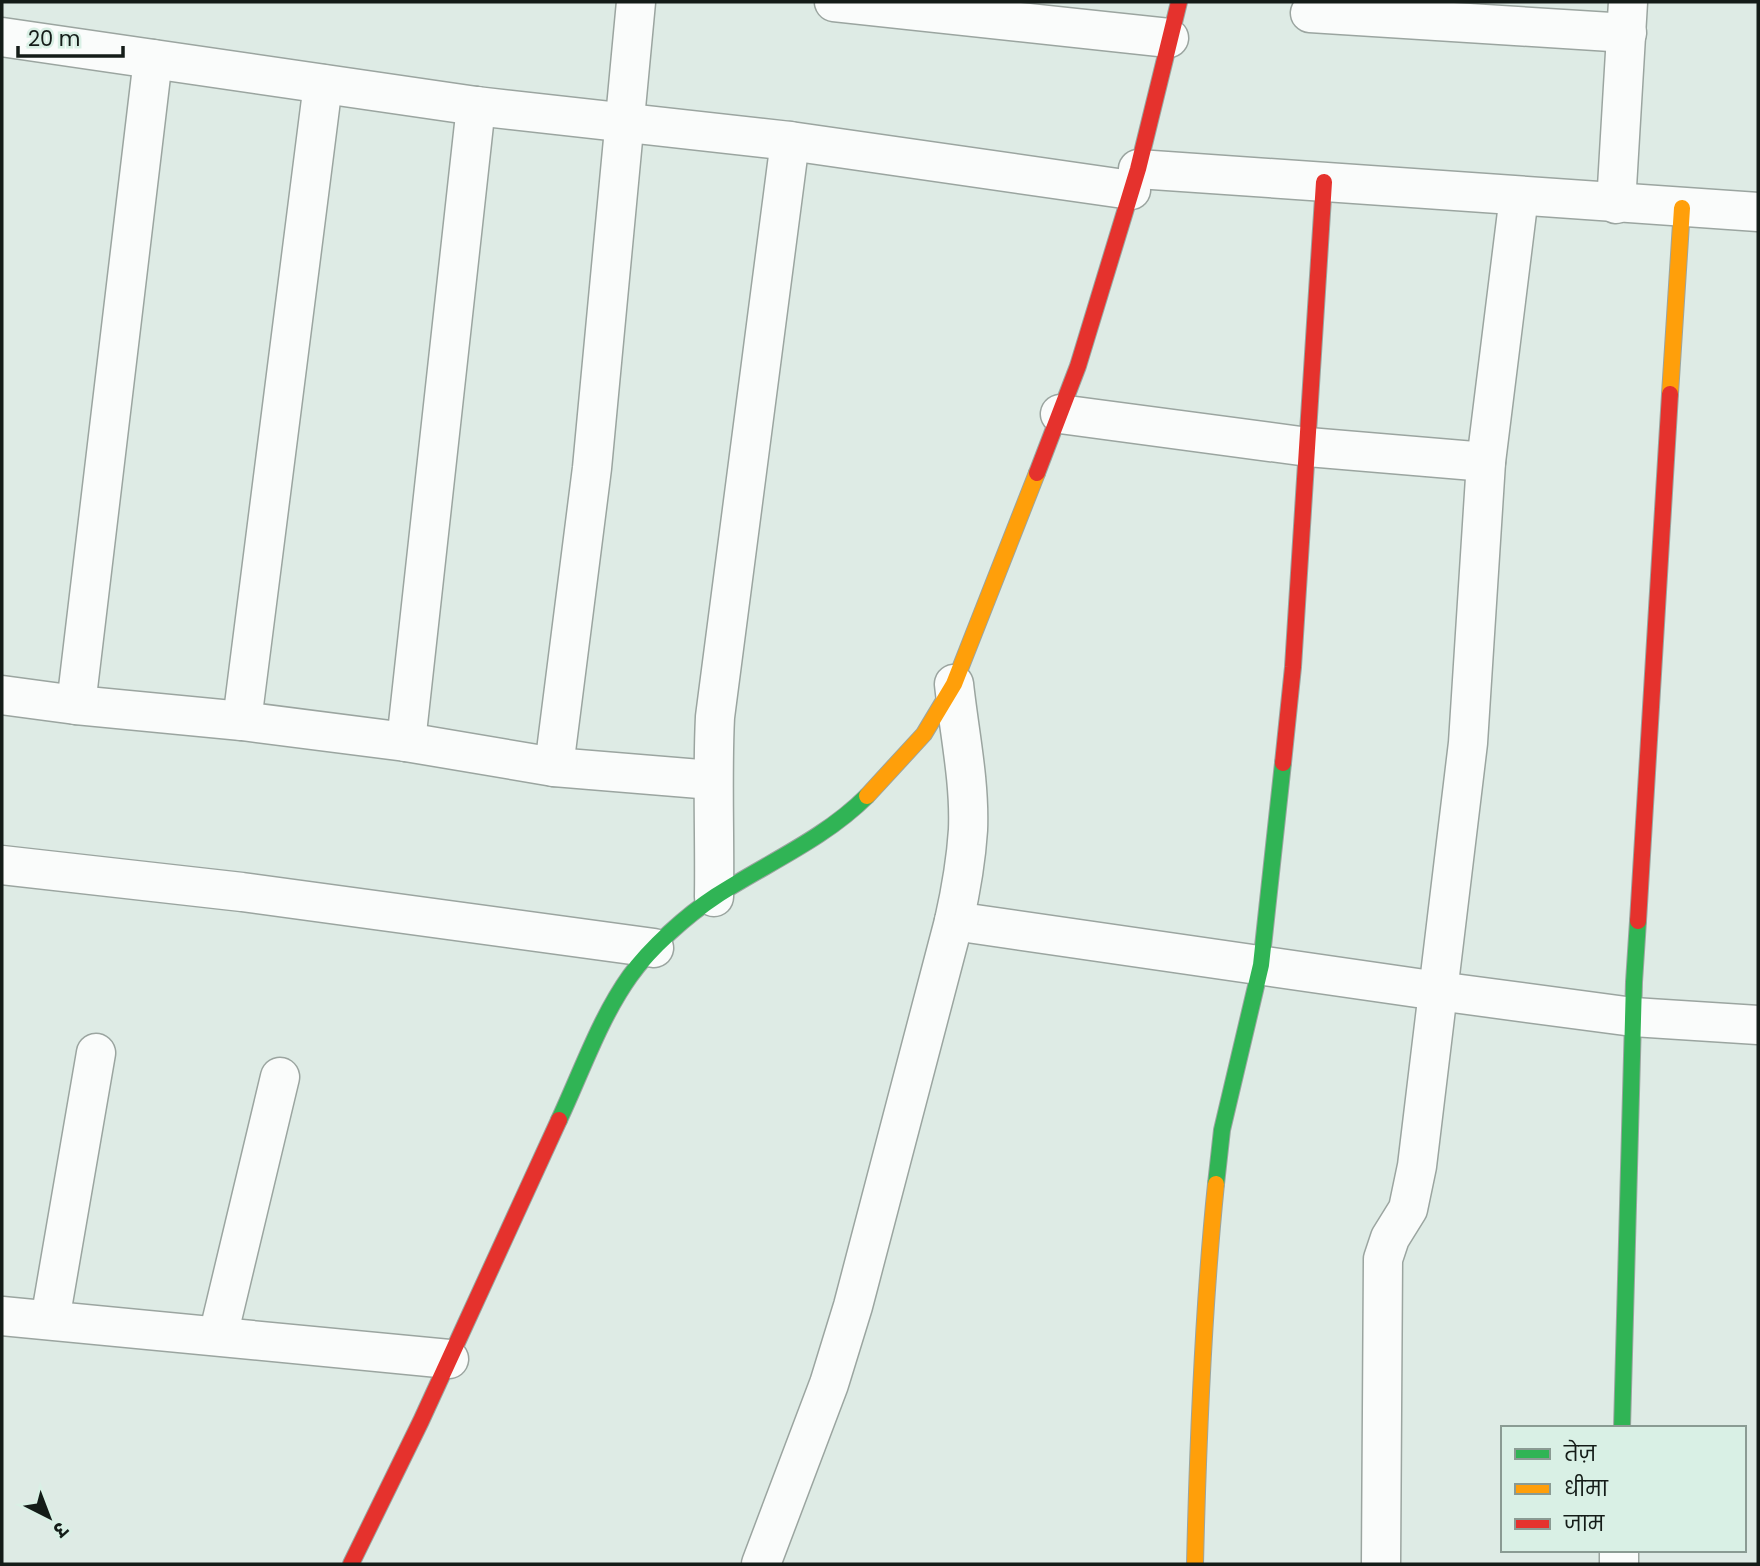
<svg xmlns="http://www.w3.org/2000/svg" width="1760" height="1566" font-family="Poppins,'Noto Sans Devanagari',sans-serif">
  <rect width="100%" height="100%" fill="#deebe5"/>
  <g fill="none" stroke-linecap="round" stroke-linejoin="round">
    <g stroke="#9ba5a0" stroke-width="41">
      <g id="street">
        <path d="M 834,2 L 1169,38"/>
        <path d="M 1310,13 L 1627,33"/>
        <path d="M 2,37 L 476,106 L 790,141 L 1131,190"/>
        <path d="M 1138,169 L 1758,212"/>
        <path d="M 1616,204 L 1628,2"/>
        <path d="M 1060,414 L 1308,447 L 1486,462"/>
        <path d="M 2,695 L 76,705 L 242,721 L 406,742 L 554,767 L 712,780"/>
        <path d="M 76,705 L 153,59"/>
        <path d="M 242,721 L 323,84"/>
        <path d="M 406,742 L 476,106"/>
        <path d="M 554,767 L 592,468 L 636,2"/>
        <path d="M 2,865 L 242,892 L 654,948"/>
        <path d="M 714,897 C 715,837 712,777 715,717 L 790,141"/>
        <path d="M 954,921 L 1438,991 L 1633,1017 L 1758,1025"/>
        <path d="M 2,1316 L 449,1359"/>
        <path d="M 50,1320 L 96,1053"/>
        <path d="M 218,1336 L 280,1077"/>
        <path d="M 761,1564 L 829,1384 L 853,1306 L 954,921 C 961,890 966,861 968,830 C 970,781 959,731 954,684"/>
        <path d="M 1381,1564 L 1383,1259 L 1390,1238 L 1408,1209 L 1417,1166 L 1468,743 L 1486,462 L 1519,196"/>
        <path d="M 1619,1564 L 1619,1550"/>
      </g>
    </g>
    <g stroke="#9ba5a0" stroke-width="18">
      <g id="fast">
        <path d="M 559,1120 C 581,1073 600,1018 630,976 C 650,948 687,915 716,896 C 767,863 824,839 867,796"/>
        <path d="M 1216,1184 L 1222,1130 L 1261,965 L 1283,763"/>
        <path d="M 1622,1428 L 1634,982 L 1638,921"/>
      </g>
    </g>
    <g stroke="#9ba5a0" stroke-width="18">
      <g id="slow">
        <path d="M 1670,394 L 1682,208"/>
        <path d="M 867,796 L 924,734 L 954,684 L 1037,473"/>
        <path d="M 1195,1564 C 1198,1437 1203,1310 1216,1184"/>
      </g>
    </g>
    <g stroke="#9ba5a0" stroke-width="18">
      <g id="jam">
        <path d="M 1037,473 L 1078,366 L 1138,169 L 1179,2"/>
        <path d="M 1283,763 L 1293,667 L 1324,182"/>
        <path d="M 1638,921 L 1670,394"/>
        <path d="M 351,1564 L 421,1421 L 559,1120"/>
      </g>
    </g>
    <use href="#street" stroke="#fafcfb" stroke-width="38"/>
    <use href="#fast" stroke="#30b455" stroke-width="16"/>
    <use href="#slow" stroke="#ff9f0a" stroke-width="16"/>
    <use href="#jam" stroke="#e5322d" stroke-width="16"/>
  </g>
  <rect width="1760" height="1566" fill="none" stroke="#141c18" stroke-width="7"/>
  <rect x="1501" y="1426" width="245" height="126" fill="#d9f0e5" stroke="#8a9b93" stroke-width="2"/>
  <rect x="1515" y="1449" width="35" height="10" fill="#30b455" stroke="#8a9b93" stroke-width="2"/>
  <text x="1564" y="1461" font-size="21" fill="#141c18">तेज़</text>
  <rect x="1515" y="1484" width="35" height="10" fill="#ff9f0a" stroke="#8a9b93" stroke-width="2"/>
  <text x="1564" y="1496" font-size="21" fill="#141c18">धीमा</text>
  <rect x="1515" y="1519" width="35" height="10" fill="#e5322d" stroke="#8a9b93" stroke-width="2"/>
  <text x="1564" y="1531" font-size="21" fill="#141c18">जाम</text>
  <g transform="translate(49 1517) rotate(138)" stroke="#d9f0e5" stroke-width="5" paint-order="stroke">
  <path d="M0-5L12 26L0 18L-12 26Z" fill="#141c18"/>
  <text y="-10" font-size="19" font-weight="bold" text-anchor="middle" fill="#141c18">उ</text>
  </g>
  <path d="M18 46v10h105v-10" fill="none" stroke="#141c18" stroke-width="3.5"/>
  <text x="28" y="46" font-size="21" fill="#141c18" stroke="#d9f0e5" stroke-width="5" paint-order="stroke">20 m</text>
</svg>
